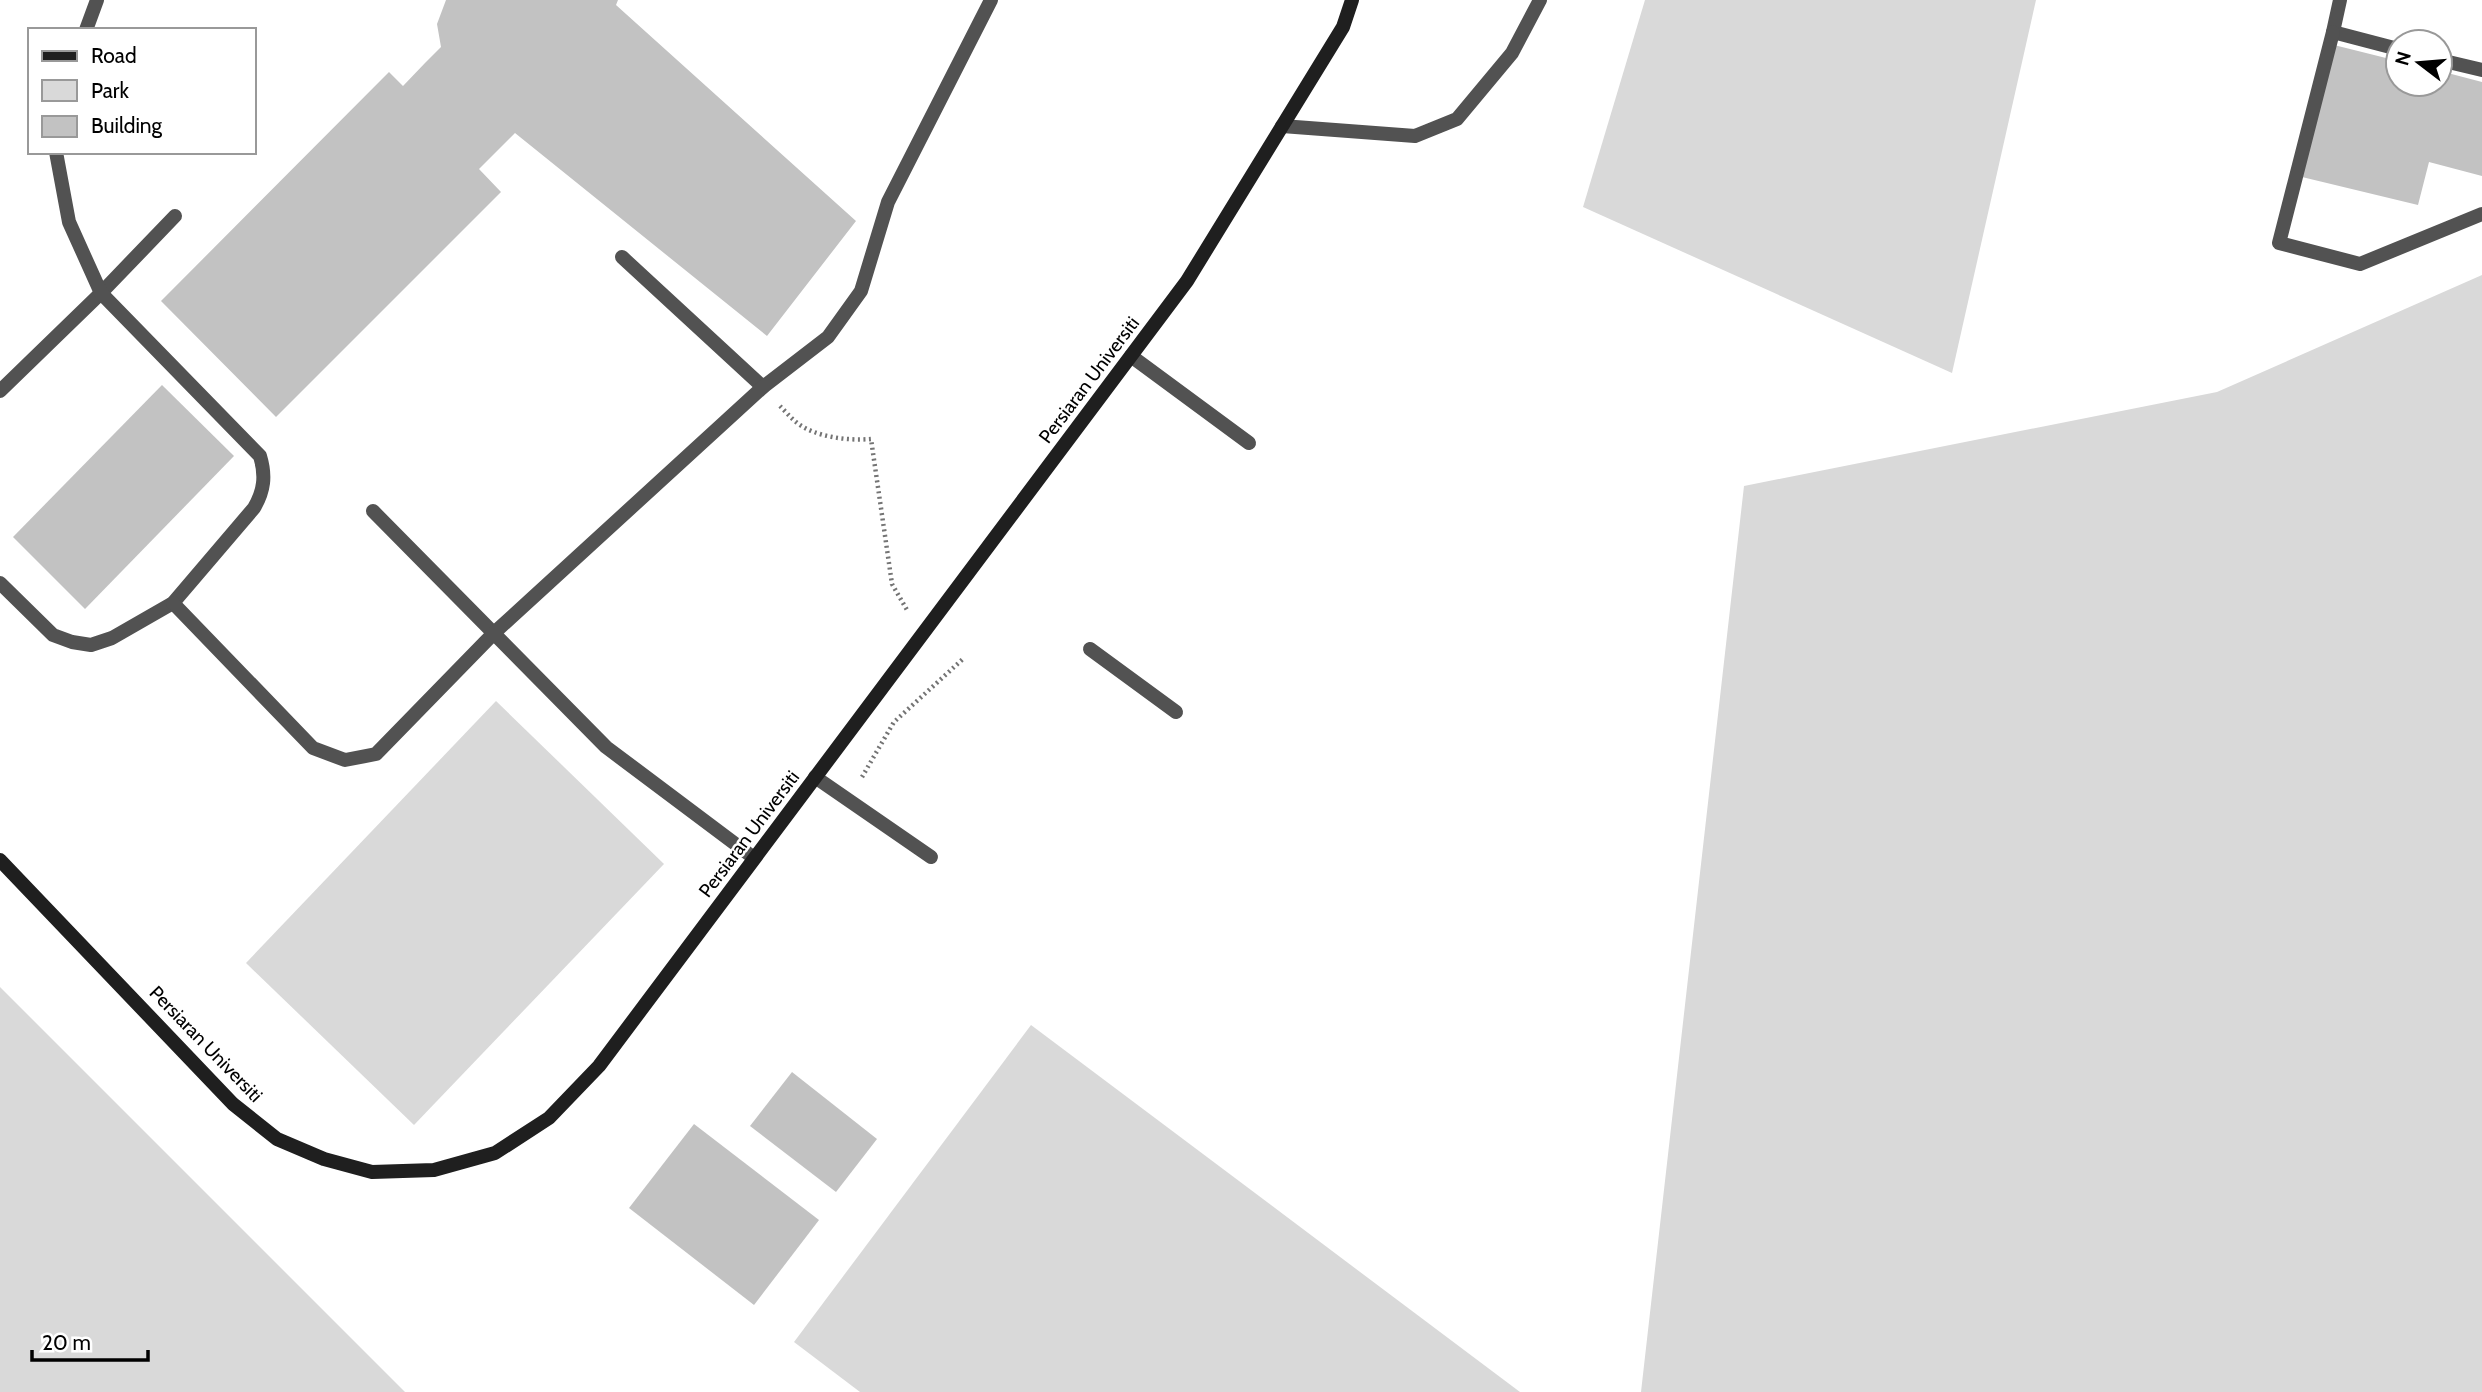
<svg xmlns="http://www.w3.org/2000/svg" width="2482" height="1392" font-family="Cabin,sans-serif">
  <rect width="100%" height="100%" fill="#fff"/>
  <g fill="#d9d9d9">
    <path d="M 1645,0 L 2036,0 L 1952,373 L 1583,207 Z"/>
    <path d="M 2482,275 L 2482,1392 L 1641,1392 L 1744,486 L 2217,392 Z"/>
    <path d="M 496,701 L 664,864 L 414,1125 L 246,963 Z"/>
    <path d="M 0,987 L 405,1392 L 0,1392 Z"/>
    <path d="M 1031,1025 L 1520,1392 L 860,1392 L 794,1342 Z"/>
  </g>
  <g fill="#c2c2c2">
    <path d="M 446,0 L 618,0 L 616,5 L 856,221 L 767,336 L 515,133 L 479,169 L 501,192 L 276,417 L 161,301 L 389,72 L 403,86 L 425,63 L 441,47 L 437,24 Z"/>
    <path d="M 2334,45 L 2398,61 L 2398,84 L 2440,84 L 2440,71 L 2482,82 L 2482,176 L 2429,162 L 2418,205 L 2302,177 Z"/>
    <path d="M 162,385 L 234,456 L 85,609 L 13,537 Z"/>
    <path d="M 792,1072 L 877,1139 L 836,1192 L 750,1126 Z"/>
    <path d="M 694,1124 L 819,1220 L 754,1305 L 629,1208 Z"/>
  </g>
  <g fill="none" stroke-linecap="round" stroke-linejoin="round">
    <g stroke="#747474" stroke-width="4.5" stroke-dasharray="2 3.5" stroke-linecap="butt">
      <path d="M 780,406 C 785,411 790,417 796,422 C 814,437 848,441 871,439 L 892,584 L 907,610"/>
      <path d="M 862,777 L 894,722 L 964,658"/>
    </g>
    <g stroke="#525252" stroke-width="14">
      <path d="M 2340,0 L 2333,32 L 2398,49"/>
      <path d="M 86,30 L 97,0"/>
      <path d="M 2333,32 L 2279,243 L 2360,264 L 2482,214"/>
      <path d="M 2440,60 L 2482,70"/>
      <path d="M 1282,126 L 1415,136 L 1457,119 L 1512,53 L 1540,0"/>
      <path d="M 622,257 L 763,387"/>
      <path d="M 1131,356 L 1249,443"/>
      <path d="M 0,391 L 101,293 L 175,216"/>
      <path d="M 373,511 L 606,747 L 754,858"/>
      <path d="M 0,583 L 53,635 L 72,642 L 91,645 L 112,638 L 173,603 L 254,508 C 264,491 266,476 260,456 L 101,293 L 69,222 L 56,152"/>
      <path d="M 173,603 L 313,748 L 345,760 L 376,754 L 494,633 L 763,387 L 828,337 L 861,291 L 888,202 L 991,0"/>
      <path d="M 1090,649 L 1176,712"/>
      <path d="M 815,777 L 931,857"/>
    </g>
    <path stroke="#1f1f1f" stroke-width="14" d="M 0,860 L 233,1104 L 277,1139 L 324,1159 L 372,1172 L 434,1170 L 495,1153 L 549,1118 L 599,1066 L 1187,281 L 1343,27 L 1352,0"/>
  </g>
  <g text-anchor="middle" dominant-baseline="central" stroke-width="5" stroke-linejoin="round" paint-order="stroke">
    <g font-size="19" fill="#000" stroke="#fff">
      <text transform="translate(1089 380) rotate(-53)">Persiaran Universiti</text>
      <text transform="translate(749 834) rotate(-53)">Persiaran Universiti</text>
      <text transform="translate(206 1044) rotate(46)">Persiaran Universiti</text>
    </g>
  </g>
  <rect x="28" y="28" width="228" height="126" fill="#ffffff" stroke="#999999" stroke-width="2"/>
  <rect x="42" y="51" width="35" height="10" fill="#1f1f1f" stroke="#999999" stroke-width="2"/>
  <text x="91" y="63" font-size="21" fill="#000000">Road</text>
  <rect x="42" y="80" width="35" height="21" fill="#d9d9d9" stroke="#999999" stroke-width="2"/>
  <text x="91" y="98" font-size="21" fill="#000000">Park</text>
  <rect x="42" y="116" width="35" height="21" fill="#c2c2c2" stroke="#999999" stroke-width="2"/>
  <text x="91" y="133" font-size="21" fill="#000000">Building</text>
  <g transform="translate(2419 63) rotate(286)"><circle r="33" fill="#ffffff" stroke="#999999" stroke-width="2"/>
  <path d="M0-5L12 26L0 18L-12 26Z" fill="#000000"/>
  <text y="-10" font-size="19" font-weight="bold" text-anchor="middle" fill="#000000">N</text>
  </g>
  <path d="M32 1350v10h116v-10" fill="none" stroke="#000000" stroke-width="3.5"/>
  <text x="42" y="1350" font-size="21" fill="#000000" stroke="#ffffff" stroke-width="5" paint-order="stroke">20 m</text>
</svg>
